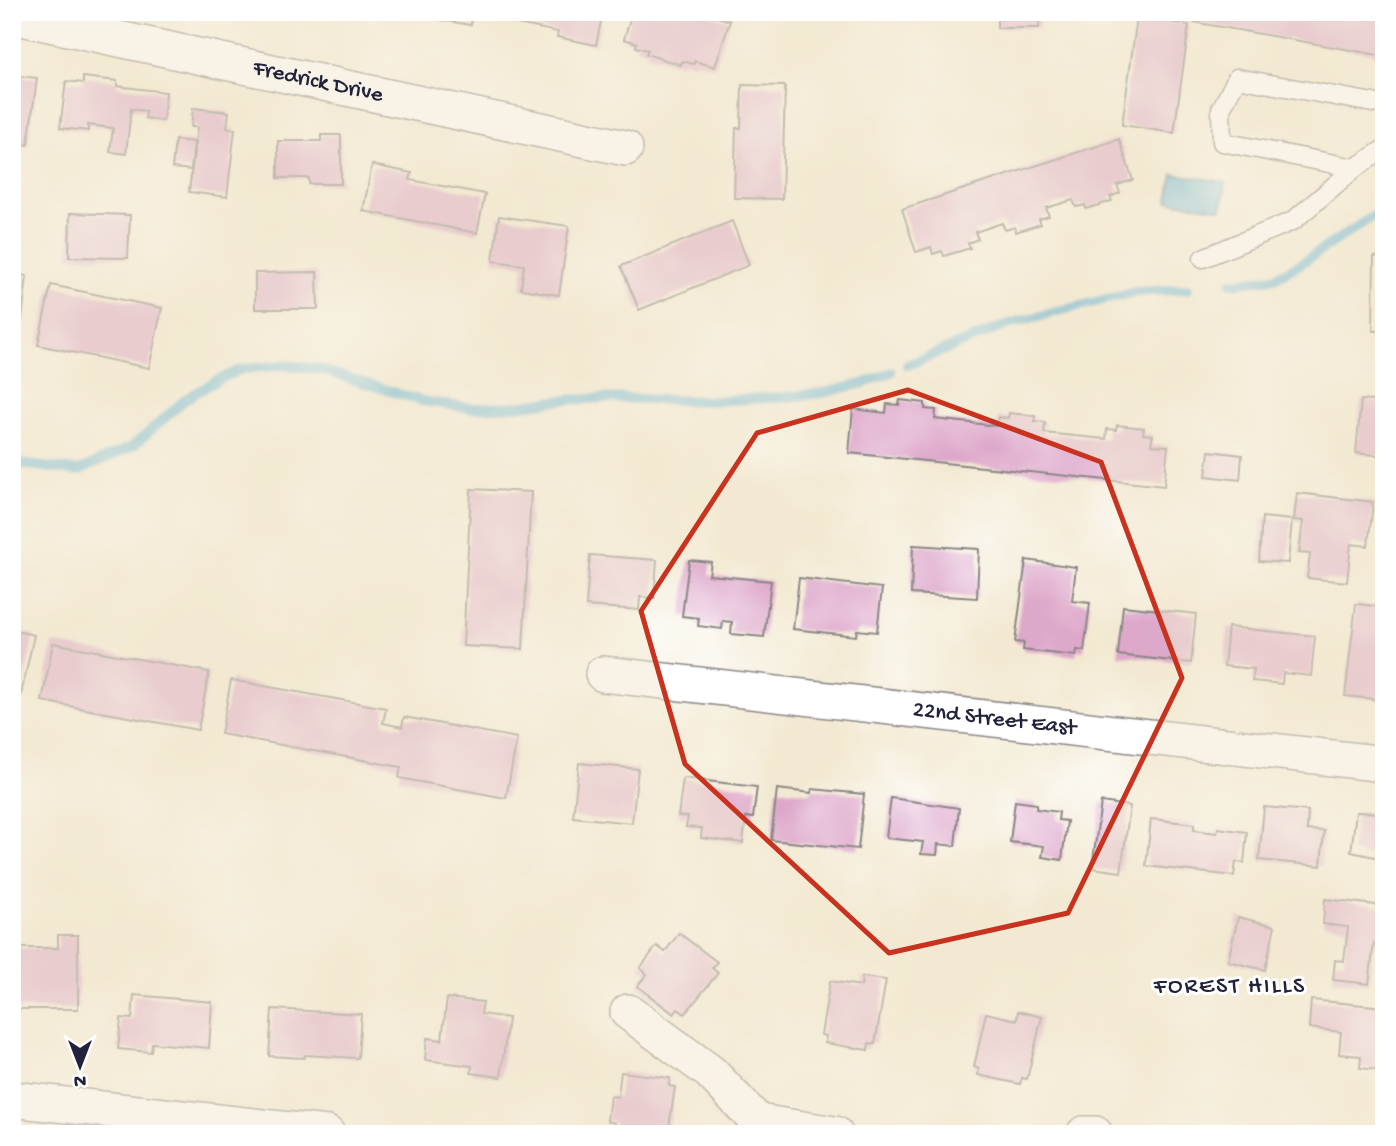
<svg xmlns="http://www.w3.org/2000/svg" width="1396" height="1146" font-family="'Gochi Hand',sans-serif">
  <rect width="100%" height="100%" fill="#fff"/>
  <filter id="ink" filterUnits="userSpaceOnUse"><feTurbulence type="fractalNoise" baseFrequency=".0143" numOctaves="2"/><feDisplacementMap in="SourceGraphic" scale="14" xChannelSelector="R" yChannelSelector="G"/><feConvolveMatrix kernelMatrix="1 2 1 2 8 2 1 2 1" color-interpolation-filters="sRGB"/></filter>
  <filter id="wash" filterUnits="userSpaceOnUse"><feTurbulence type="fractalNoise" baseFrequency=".00686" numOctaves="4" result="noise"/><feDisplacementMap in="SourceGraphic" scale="28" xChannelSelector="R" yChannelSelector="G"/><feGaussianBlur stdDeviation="1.57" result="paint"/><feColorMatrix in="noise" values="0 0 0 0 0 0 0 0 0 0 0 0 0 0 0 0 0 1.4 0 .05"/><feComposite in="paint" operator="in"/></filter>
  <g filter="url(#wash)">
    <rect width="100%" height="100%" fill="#f3e9d2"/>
    <path fill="#59add4" stroke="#3e6888" stroke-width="2" d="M 1173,174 L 1225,182 L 1222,209 L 1168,201 Z"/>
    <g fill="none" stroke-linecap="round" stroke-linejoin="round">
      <g stroke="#59add4" stroke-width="10">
        <path d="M 1231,283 L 1274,278 L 1300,264 L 1384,209"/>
        <path d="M 907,365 L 1012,323 L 1135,292 L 1188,289"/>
        <path d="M 12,463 L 78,471 L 133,446 L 187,398 L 216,381 L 242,369 L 284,365 L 319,369 L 422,401 L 471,408 L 515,406 L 562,400 L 608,398 L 712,401 L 786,397 L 823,393 L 865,383 L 891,372"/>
      </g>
    </g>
    <g id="blocks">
      <g fill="#dea8ca">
        <path d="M 394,12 L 472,12 L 471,25 Z"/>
        <path d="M 488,12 L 603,12 L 596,45 L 557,37 L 558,32 L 487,18 Z"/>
        <path d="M 632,12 L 702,12 L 730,21 L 715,67 L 695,61 L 694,64 L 682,61 L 681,65 L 646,54 L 648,50 L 636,47 L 637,43 L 624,39 Z"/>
        <rect x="997" y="12" width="42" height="16"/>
        <path d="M 1148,12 L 1384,12 L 1384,56 L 1148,14 Z"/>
        <path d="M 1137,17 L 1189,25 L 1174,133 L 1122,125 Z"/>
        <path d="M 12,75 L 37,78 L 28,145 L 12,143 Z"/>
        <path d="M 83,77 L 117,81 L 117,86 L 166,92 L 163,121 L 145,118 L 146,111 L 131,109 L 126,154 L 110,152 L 113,128 L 88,125 L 88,131 L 60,128 L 66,81 L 83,83 Z"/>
        <path d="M 742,85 L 785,86 L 782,199 L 734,198 L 736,128 L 741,128 Z"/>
        <path d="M 193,108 L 229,112 L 227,128 L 235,129 L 227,197 L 189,192 L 197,127 L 191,127 Z"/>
        <path d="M 321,135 L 341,135 L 341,184 L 309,184 L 309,178 L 278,178 L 278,141 L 321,141 Z"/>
        <path d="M 1119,139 L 1133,180 L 1117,185 L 1120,193 L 1110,197 L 1112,201 L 1086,209 L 1085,205 L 1076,207 L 1073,200 L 1046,208 L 1049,216 L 1039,219 L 1041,224 L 1016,232 L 1015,227 L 1005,230 L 1002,223 L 975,232 L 978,239 L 968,243 L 970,248 L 944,256 L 942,251 L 933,254 L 931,247 L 916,252 L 902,209 Z"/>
        <path d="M 175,140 L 194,142 L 191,170 L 172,168 Z"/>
        <path d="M 372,165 L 412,173 L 410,180 L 485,194 L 477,233 L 363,211 Z"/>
        <path d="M 70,213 L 130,215 L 128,258 L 69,257 Z"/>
        <path d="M 499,216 L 569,226 L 559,295 L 521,289 L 524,265 L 493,261 Z"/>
        <path d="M 732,221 L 749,265 L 639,310 L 621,266 Z"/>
        <path d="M 1374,257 L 1384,257 L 1384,331 L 1373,331 Z"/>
        <path d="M 317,272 L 318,309 L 255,309 L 255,273 Z"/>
        <path d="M 12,274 L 27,276 L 20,336 L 12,336 Z"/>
        <path d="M 51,285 L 162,308 L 149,368 L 38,345 Z"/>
        <path d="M 900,400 L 925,403 L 925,409 L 936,410 L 935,419 L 997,426 L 998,417 L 1008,418 L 1009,413 L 1035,416 L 1035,421 L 1045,422 L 1044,433 L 1106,439 L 1107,429 L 1116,430 L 1117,425 L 1144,428 L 1143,434 L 1153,435 L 1151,445 L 1168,446 L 1164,486 L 849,453 L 853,409 L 886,413 L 887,404 L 899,405 Z"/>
        <path d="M 1361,400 L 1384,402 L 1384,456 L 1356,453 Z"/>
        <path d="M 1209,451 L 1242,455 L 1240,480 L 1206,476 Z"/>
        <path d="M 471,489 L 531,492 L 523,649 L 463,646 Z"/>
        <path d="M 1297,493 L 1373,502 L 1368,546 L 1351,544 L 1347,582 L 1307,578 L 1310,554 L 1299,553 L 1303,521 L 1294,520 Z"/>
        <path d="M 1262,517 L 1292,520 L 1288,563 L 1259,561 Z"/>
        <path d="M 913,545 L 979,549 L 977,598 L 911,594 Z"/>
        <path d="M 590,555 L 657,560 L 654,598 L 640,597 L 639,610 L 586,606 Z"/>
        <path d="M 689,560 L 711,562 L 709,575 L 771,581 L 764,637 L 731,634 L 732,622 L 723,621 L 722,629 L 698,626 L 699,618 L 682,616 Z"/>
        <path d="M 1026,560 L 1076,567 L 1072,601 L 1090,603 L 1084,651 L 1077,650 L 1076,656 L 1023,650 L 1024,643 L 1015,642 Z"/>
        <path d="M 799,578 L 882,588 L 877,632 L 857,630 L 856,636 L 793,629 Z"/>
        <path d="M 1356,604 L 1384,607 L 1384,700 L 1345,696 Z"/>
        <path d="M 1123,606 L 1196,614 L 1191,663 L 1118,655 Z"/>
        <path d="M 1228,627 L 1315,636 L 1311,676 L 1283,673 L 1282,684 L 1252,681 L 1254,669 L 1224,666 Z"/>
        <path d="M 12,630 L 34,635 L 21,695 L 12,693 Z"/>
        <path d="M 53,643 L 209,672 L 198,730 L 42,701 Z"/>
        <path d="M 231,680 L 386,708 L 383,723 L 402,727 L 404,717 L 517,738 L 506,798 L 399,778 L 401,767 L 221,734 Z"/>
        <path d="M 579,763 L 638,769 L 632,823 L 573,817 Z"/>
        <path d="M 683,778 L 757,787 L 753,818 L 746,817 L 743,843 L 701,838 L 702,828 L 686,827 L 688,817 L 678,816 Z"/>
        <path d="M 777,789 L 811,793 L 812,789 L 864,794 L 858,849 L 771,840 Z"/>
        <path d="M 891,798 L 959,808 L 955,846 L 938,844 L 937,855 L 921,854 L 923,842 L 886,838 Z"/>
        <path d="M 1015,801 L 1037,804 L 1036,809 L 1059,812 L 1058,820 L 1067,821 L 1062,860 L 1042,857 L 1044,846 L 1010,842 Z"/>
        <path d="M 1101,802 L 1130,806 L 1121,872 L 1092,868 Z"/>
        <path d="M 1264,807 L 1308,811 L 1307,830 L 1324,831 L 1321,866 L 1259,860 Z"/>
        <path d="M 1356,812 L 1384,813 L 1384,859 L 1351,852 Z"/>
        <path d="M 1151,819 L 1194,824 L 1194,830 L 1217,833 L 1218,828 L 1247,832 L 1244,863 L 1236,862 L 1234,876 L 1146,866 Z"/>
        <path d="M 1325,899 L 1384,906 L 1384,944 L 1374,943 L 1369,984 L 1333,980 L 1335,960 L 1344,961 L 1348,927 L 1323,924 Z"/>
        <path d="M 1238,917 L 1275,926 L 1265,970 L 1228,961 Z"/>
        <path d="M 679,933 L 717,962 L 712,968 L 718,973 L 685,1014 L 678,1009 L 674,1014 L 637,986 L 647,974 L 640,968 L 657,946 L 665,952 Z"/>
        <path d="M 58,935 L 78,935 L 78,1009 L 12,1009 L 12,948 L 58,948 Z"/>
        <path d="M 862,977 L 886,980 L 875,1044 L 869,1043 L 868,1050 L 825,1043 L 826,1036 L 821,1035 L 830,981 L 861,986 Z"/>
        <path d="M 134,995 L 212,1002 L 209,1048 L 152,1043 L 151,1052 L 118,1049 L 121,1018 L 132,1019 Z"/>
        <path d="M 447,998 L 483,1002 L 481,1014 L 508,1018 L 501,1077 L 471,1073 L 472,1066 L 425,1060 L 427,1038 L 442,1040 Z"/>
        <path d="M 1311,1000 L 1384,1007 L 1384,1071 L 1360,1068 L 1361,1056 L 1339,1054 L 1341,1032 L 1309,1028 Z"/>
        <path d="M 272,1009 L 361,1014 L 358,1058 L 305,1055 L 304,1058 L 269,1056 Z"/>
        <path d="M 1018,1011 L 1042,1017 L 1027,1079 L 1022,1078 L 1020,1084 L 978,1075 L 979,1069 L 974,1067 L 986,1013 L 1017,1020 Z"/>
        <path d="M 621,1072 L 670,1078 L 669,1086 L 675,1087 L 668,1134 L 614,1134 L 615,1123 L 607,1121 L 610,1096 L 618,1097 Z"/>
      </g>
    </g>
  </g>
  <g filter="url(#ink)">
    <use href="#blocks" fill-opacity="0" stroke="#8a8686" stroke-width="2"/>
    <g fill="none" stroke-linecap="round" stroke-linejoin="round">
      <g stroke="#8a8686" stroke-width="21">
        <g id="service">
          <path d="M 1355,168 L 1222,142 L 1221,109 L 1237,78 L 1384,105"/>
          <path d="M 1203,258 L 1293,221 L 1355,168 L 1384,149"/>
        </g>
      </g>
      <g stroke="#8a8686" stroke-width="38">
        <g id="minor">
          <path id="s1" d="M 12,16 L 625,148"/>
          <path id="s2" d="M 603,674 L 1384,764"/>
          <path d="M 628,1012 L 710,1072 L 758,1122 L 835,1134"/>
          <path d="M 12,1099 L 327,1134"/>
          <path d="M 1084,1134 L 1095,1134"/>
        </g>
      </g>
      <use href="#service" stroke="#fff" stroke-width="18"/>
      <use href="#minor" stroke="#fff" stroke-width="35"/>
    </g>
  </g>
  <path d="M0 0H1396V1146H0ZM 908,390 L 1101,462 L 1182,678 L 1068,913 L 889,953 L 685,764 L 641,611 L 757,433 Z" fill="#f3e9d2" fill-opacity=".55" fill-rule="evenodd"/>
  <path fill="none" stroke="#c8321e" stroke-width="5" stroke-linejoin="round" d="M 908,390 L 1101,462 L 1182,678 L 1068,913 L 889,953 L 685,764 L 641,611 L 757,433 Z"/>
  <g text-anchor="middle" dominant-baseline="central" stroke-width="6" stroke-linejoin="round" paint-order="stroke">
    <g font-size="23" fill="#22223b" stroke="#fff">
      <text stroke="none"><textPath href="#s1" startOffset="313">Fredrick Drive</textPath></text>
      <text stroke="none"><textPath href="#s2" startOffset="394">22nd Street East</textPath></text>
    </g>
    <g font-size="24" letter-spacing="2" fill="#22223b" stroke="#fff">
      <text x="1230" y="987">FOREST HILLS</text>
    </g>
  </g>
  <rect width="1396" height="1146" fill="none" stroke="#fff" stroke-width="42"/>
  <g transform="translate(80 1066) rotate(180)" stroke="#ffffff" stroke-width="5" paint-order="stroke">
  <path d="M0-5L12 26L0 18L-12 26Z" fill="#22223b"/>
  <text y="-10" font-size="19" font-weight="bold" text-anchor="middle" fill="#22223b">N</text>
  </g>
</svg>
